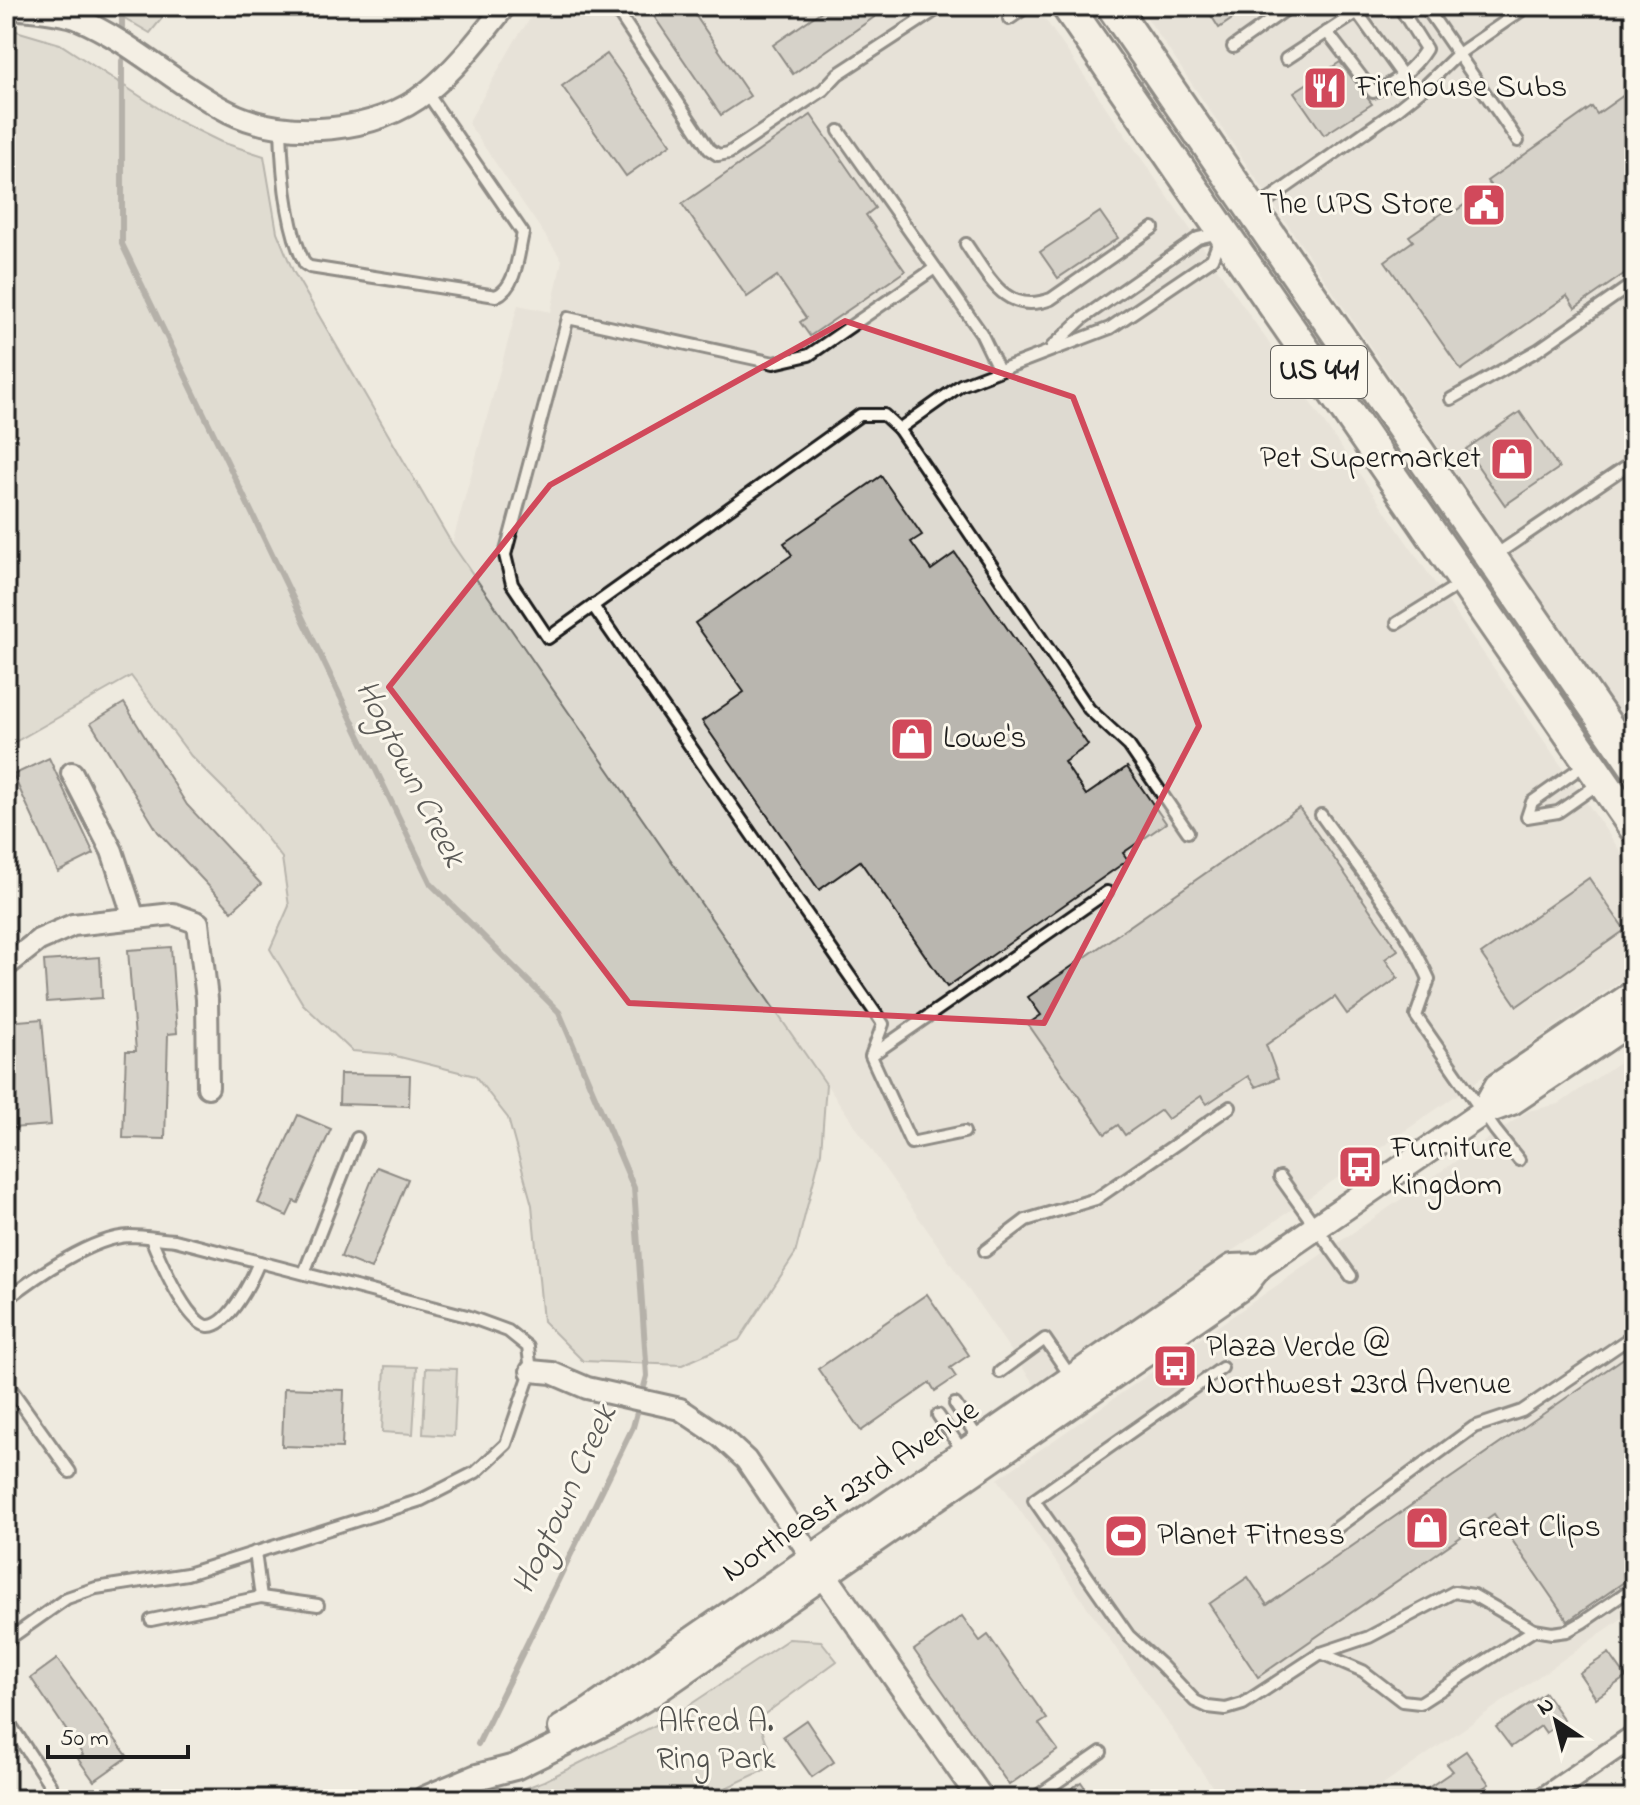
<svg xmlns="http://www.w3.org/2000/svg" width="1640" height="1805" font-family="'Indie Flower',sans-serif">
  <rect width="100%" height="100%" fill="#eeeadf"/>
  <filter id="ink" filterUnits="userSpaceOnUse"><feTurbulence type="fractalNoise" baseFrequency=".0125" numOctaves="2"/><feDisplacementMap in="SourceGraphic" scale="16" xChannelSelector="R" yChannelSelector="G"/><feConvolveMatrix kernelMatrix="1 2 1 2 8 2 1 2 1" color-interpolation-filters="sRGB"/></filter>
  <g filter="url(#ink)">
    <g fill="#dedad1">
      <path d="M 539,6 L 1036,6 L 1634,871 L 1634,972 L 1036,1387 L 452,544 L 518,305 L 551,312 L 562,260 L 468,123 L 516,39 Z"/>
      <path d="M 1139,6 L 1634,6 L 1634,735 Z"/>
      <path d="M 1634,1052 L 1634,1610 L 1363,1799 L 1221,1799 L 998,1479 L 1528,1111 L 1559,1104 Z"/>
    </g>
    <g fill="#ceccc2" stroke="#75746f" stroke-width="2">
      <path d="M 104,6 L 172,6 L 150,33 Z"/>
      <path d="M 6,28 L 60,44 L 178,121 L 221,142 L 264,156 L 277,232 L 293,271 L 452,544 L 826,1084 L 821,1152 L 795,1254 L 739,1340 L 682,1365 L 583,1361 L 543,1321 L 532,1205 L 508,1118 L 475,1076 L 388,1054 L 352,1051 L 303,1004 L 270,949 L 289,906 L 282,858 L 243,808 L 191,756 L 131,676 L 15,742 L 6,729 Z"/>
      <path d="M 385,1366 L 417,1367 L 413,1434 L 382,1432 Z"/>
      <path d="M 426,1368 L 457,1369 L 454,1436 L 423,1434 Z"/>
      <path d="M 789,1639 L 821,1641 L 837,1661 L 758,1719 L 775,1765 L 702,1799 L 497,1799 L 544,1781 L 670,1718 Z"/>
    </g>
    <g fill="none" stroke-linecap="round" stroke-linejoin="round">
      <g stroke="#6f6d69" stroke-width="6">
        <path d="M 122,6 L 122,27"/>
        <path d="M 122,61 L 122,244 L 431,884 L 559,1012 L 634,1188 L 647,1376 L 633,1427 L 478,1744"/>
      </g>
    </g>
    <g fill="#b9b6af" stroke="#1c1c1c" stroke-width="2">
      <path d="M 647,6 L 689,6 L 750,96 L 721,115 Z"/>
      <path d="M 829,6 L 890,6 L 793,74 L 773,45 Z"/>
      <path d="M 1205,6 L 1251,6 L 1219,28 Z"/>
      <path d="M 607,54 L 671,144 L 626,176 L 562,86 Z"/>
      <path d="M 1340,62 L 1372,104 L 1324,135 L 1294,92 Z"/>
      <path d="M 1634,88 L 1634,267 L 1575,308 L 1567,296 L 1461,370 L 1385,261 L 1413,241 L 1409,236 L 1448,209 L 1451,214 L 1491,186 L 1487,181 L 1592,107 L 1597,114 Z"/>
      <path d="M 811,115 L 875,208 L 866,215 L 905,271 L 810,336 L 800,322 L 806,318 L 777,276 L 747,297 L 682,204 Z"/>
      <path d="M 1100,212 L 1118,238 L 1058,278 L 1040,252 Z"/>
      <path d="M 1520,412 L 1559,468 L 1505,505 L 1466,449 Z"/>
      <path d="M 881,476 L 922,535 L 911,542 L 931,570 L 955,553 L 1088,745 L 1064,762 L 1086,795 L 1127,767 L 1166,823 L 1123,853 L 1128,860 L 947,987 L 860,861 L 819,890 L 702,721 L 744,692 L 695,623 L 792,555 L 784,543 Z"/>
      <path d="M 124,703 L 187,805 L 261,884 L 232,911 L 158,832 L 91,723 Z"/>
      <path d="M 49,758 L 94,854 L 58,872 L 13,775 Z"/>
      <path d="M 1299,808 L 1398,950 L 1385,959 L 1398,978 L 1347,1014 L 1335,997 L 1266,1045 L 1278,1078 L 1256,1087 L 1248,1076 L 1207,1104 L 1201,1096 L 1168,1119 L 1161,1110 L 1125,1135 L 1118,1125 L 1105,1134 L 1028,1024 L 1041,1015 L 1028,997 Z"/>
      <path d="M 1589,878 L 1625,930 L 1517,1006 L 1481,954 Z"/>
      <path d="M 171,947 L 177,1033 L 168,1034 L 165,1139 L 123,1138 L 126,1051 L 136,1051 L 128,950 Z"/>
      <path d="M 100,957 L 102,998 L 47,1002 L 44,961 Z"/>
      <path d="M 42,1019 L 51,1125 L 12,1128 L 6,1062 L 6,1022 Z"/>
      <path d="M 340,1074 L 410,1075 L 409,1106 L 339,1104 Z"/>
      <path d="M 298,1115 L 331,1129 L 298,1203 L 294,1201 L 287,1216 L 258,1203 Z"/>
      <path d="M 377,1167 L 408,1179 L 371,1269 L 341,1257 Z"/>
      <path d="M 927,1294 L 969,1355 L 950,1368 L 956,1377 L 935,1391 L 930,1383 L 861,1431 L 818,1369 Z"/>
      <path d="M 1634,1351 L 1634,1575 L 1568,1621 L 1494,1514 L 1258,1677 L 1209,1604 L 1248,1577 L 1267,1605 Z"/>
      <path d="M 284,1388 L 344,1390 L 342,1448 L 282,1446 Z"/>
      <path d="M 962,1616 L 980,1641 L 988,1635 L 1047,1719 L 1039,1724 L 1058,1750 L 1009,1785 L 914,1650 Z"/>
      <path d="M 1609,1653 L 1626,1677 L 1596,1698 L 1579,1673 Z"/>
      <path d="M 57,1659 L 128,1757 L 94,1781 L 78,1759 L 83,1755 L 31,1678 Z"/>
      <path d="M 1545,1693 L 1564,1720 L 1546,1733 L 1541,1726 L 1511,1747 L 1496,1727 Z"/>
      <path d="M 806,1720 L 834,1762 L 812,1777 L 783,1736 Z"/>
      <path d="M 1466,1751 L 1489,1784 L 1467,1799 L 1412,1799 L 1453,1771 L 1447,1764 Z"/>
      <path d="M 1081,1782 L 1093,1799 L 1056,1799 Z"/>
    </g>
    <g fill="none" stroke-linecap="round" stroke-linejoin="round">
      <g stroke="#1c1c1c" stroke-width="16">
        <g id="service">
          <path d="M 614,6 L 709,149 L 718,155 L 729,153 L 823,90 L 838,74 L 942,6"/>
          <path d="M 1425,6 L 1518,141"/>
          <path d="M 1357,12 L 1403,76"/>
          <path d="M 1009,19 L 1028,6"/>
          <path d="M 1327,32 L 1373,92 C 1396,83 1413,70 1426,49 L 1399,6"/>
          <path d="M 1233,47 L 1291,6"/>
          <path d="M 1286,59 L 1367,6"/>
          <path d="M 281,128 C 282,168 286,228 305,264 L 310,267 L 496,296 C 517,287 518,253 523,233 L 427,93"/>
          <path d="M 839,131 L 981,333 L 999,370"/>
          <path d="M 1255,209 L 1395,111 L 1420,91 L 1458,54 L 1528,6"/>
          <path d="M 966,244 C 989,277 1005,316 1051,299 L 1153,228"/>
          <path d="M 1052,347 L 1083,318 L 1198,238 L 1219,233"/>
          <path d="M 1451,399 L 1538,350 L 1634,283"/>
          <path d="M 899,429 L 884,415 L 860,415 L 548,638 L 512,584 L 505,555 L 568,318 L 774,363 L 809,355 L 935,268"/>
          <path d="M 1494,556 L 1634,461"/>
          <path d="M 593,606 L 883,1024 L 871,1056 L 911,1143 L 964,1132"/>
          <path d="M 1397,623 L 1463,582"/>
          <path d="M 1587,763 L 1532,802 L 1527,817 L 1558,812 L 1601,782"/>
          <path d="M 1321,815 C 1358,868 1403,920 1429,979 L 1416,1016 L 1495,1130 L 1519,1160"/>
          <path d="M 1188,832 L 1129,746 L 1089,709 L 899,429 L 961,385 L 1110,328 L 1212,259 L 1221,236"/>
          <path d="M 872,1055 L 1107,892"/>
          <path d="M 1280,1177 L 1351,1276"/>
          <path d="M 151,1238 C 158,1255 188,1327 209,1326 C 230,1325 252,1279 259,1262"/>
          <path d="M 985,1251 L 1026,1220 L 1096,1199 L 1230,1107"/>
          <path d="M 304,1273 L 357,1138"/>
          <path d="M 6,1300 C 35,1277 92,1237 130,1236 C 145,1236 160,1239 175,1240 L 467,1316 L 508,1331 L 528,1347 L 531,1371 L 506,1444 L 476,1472 L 421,1500 L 187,1574 L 96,1588 L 67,1598 L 6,1641"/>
          <path d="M 1222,1368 L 1034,1500 L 1129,1636 L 1161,1665 L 1195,1701 L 1208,1707 L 1226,1709 L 1243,1704 L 1321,1653 L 1369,1637 L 1454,1592 L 1473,1595 L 1534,1630 L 1552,1633 L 1567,1631 L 1583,1622 L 1634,1587"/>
          <path d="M 1000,1372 L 1045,1339 L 1073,1380"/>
          <path d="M 6,1382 L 70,1472"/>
          <path d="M 955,1404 L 980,1441"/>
          <path d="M 938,1415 L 964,1453"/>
          <path d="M 1335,1529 L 1474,1427 L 1522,1411 L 1634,1335"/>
          <path d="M 261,1597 L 318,1605"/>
          <path d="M 151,1620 L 261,1597 L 255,1552"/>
          <path d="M 1321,1653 L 1363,1671 L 1402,1701 L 1420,1703 L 1534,1630"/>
          <path d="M 6,1718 L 50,1785"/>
          <path d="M 1033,1799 L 1101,1752"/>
        </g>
      </g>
      <g stroke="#1c1c1c" stroke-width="26">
        <g id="minor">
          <path d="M 6,7 C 29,11 57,11 78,19 C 133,42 177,86 229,112 C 287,141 377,133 427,92 C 457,68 481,36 505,6"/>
          <path d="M 72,773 L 112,851 L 134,918"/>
          <path d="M 6,966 L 39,940 L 73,925 L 173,914 L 198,923 L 207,999 L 208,1087"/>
          <path d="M 531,1371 L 552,1373 L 587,1388 L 680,1409 L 720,1436 L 746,1460 L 820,1569"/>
          <path d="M 1542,1799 L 1634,1736"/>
        </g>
      </g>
      <g stroke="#1c1c1c" stroke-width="30">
        <g id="tertiary">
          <path d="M 1482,1113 L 1512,1102 L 1634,1020"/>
          <path d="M 824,1575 L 981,1799"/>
          <path d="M 561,1728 L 589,1711 C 803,1562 1019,1416 1232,1267 L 1260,1266"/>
          <path d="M 425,1799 L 477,1777 L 515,1767 L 608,1721 L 652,1694 L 1245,1285 L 1260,1266 L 1482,1113 L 1497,1086 L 1634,993"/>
        </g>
      </g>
      <g stroke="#1c1c1c" stroke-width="36">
        <g id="primary">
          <path d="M 1067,6 L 1634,827"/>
          <path d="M 1112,6 L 1634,765"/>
        </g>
      </g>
      <use href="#service" stroke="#fbf7ec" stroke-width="10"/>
      <use href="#minor" stroke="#fbf7ec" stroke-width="20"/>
      <use href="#tertiary" stroke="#fbf7ec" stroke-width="24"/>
      <use href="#primary" stroke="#fbf7ec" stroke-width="30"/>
    </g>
  </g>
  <path d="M0 0H1640V1805H0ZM 845,321 L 1073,397 L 1199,726 L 1044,1023 L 629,1003 L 389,687 L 550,485 Z" fill="#eeeadf" fill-opacity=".55" fill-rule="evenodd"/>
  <path fill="none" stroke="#d1495b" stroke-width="6" stroke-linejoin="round" d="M 845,321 L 1073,397 L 1199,726 L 1044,1023 L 629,1003 L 389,687 L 550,485 Z"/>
  <defs>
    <g id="restaurant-square" transform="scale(2.3)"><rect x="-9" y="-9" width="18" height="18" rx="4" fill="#d1495b" stroke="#fbf7ec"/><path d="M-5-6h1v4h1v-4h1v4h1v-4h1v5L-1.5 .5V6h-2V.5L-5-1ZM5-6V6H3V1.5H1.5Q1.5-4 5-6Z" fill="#fff"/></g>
    <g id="civic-square" transform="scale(2.3)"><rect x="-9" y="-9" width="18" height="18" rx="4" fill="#d1495b" stroke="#fbf7ec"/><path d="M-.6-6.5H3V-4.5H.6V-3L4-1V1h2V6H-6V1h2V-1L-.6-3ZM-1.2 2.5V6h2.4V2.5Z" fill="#fff"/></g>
    <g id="shop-square" transform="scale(2.3)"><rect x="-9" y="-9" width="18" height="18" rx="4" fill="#d1495b" stroke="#fbf7ec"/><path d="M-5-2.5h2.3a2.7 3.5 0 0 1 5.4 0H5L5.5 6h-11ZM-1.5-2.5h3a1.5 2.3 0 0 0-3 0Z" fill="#fff"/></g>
    <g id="bus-square" transform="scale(2.3)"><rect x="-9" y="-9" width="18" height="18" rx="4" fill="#d1495b" stroke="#fbf7ec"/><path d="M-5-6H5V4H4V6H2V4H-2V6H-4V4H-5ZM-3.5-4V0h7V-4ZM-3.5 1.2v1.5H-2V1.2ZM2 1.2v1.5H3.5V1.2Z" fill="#fff"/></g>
    <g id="stadium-square" transform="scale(2.3)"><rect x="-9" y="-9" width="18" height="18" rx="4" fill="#d1495b" stroke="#fbf7ec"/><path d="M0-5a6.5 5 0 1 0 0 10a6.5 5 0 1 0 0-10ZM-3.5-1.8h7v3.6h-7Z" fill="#fff"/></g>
  </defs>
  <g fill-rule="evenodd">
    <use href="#restaurant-square" x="1325" y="88"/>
    <use href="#civic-square" x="1484" y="205"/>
    <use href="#shop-square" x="1512" y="459"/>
    <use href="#shop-square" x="912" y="739"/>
    <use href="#bus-square" x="1360" y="1167"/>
    <use href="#bus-square" x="1175" y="1366"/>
    <use href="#shop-square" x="1427" y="1528"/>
    <use href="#stadium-square" x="1126" y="1536"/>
  </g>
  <g text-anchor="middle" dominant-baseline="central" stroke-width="6" stroke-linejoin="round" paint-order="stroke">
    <rect fill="#fbf7ec" stroke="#5f5e5a" stroke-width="2" x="1271" y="346" width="96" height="52" rx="6"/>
    <g font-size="30" font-weight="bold" fill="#1c1c1c">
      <text x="1319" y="372">US 441</text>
    </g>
    <g font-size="32" fill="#1c1c1c" stroke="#fbf7ec" text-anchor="start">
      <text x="1356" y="88">Firehouse Subs</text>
      <text x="1453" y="205" text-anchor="end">The UPS Store</text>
      <text x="1481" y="459" text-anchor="end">Pet Supermarket</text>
      <text x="943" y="739">Lowe's</text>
      <text x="1391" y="1149">Furniture<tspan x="1391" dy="37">Kingdom</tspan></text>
      <text x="1206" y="1348">Plaza Verde @<tspan x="1206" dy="37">Northwest 23rd Avenue</tspan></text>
      <text x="1458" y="1528">Great Clips</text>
      <text x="1157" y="1536">Planet Fitness</text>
    </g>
    <g font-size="32" fill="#1c1c1c" stroke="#fbf7ec">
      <text transform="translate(851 1492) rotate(-34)">Northeast 23rd Avenue</text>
    </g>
    <g font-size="32" fill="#51514e" stroke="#fbf7ec">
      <text x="716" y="1723">Alfred A.<tspan x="716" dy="37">Ring Park</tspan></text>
    </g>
    <g font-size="34" font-style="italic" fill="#5a5956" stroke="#fbf7ec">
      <text transform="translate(409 774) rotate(63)">Hogtown Creek</text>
      <text transform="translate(566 1500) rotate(-65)">Hogtown Creek</text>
    </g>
  </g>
  <rect width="1640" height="1805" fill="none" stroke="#fbf7ec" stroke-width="32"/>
  <rect x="16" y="16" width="1608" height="1773" fill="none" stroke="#1c1c1c" stroke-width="3" filter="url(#ink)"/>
  <g transform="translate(1556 1721) rotate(325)" stroke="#fbf7ec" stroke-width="6" paint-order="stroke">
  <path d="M0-6L14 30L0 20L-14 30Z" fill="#1c1c1c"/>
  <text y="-12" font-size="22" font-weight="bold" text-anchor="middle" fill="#1c1c1c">N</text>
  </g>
  <path d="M48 1745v12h140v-12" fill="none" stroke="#1c1c1c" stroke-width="4"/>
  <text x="60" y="1745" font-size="24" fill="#1c1c1c" stroke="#fbf7ec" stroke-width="6" paint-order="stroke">50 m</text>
</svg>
